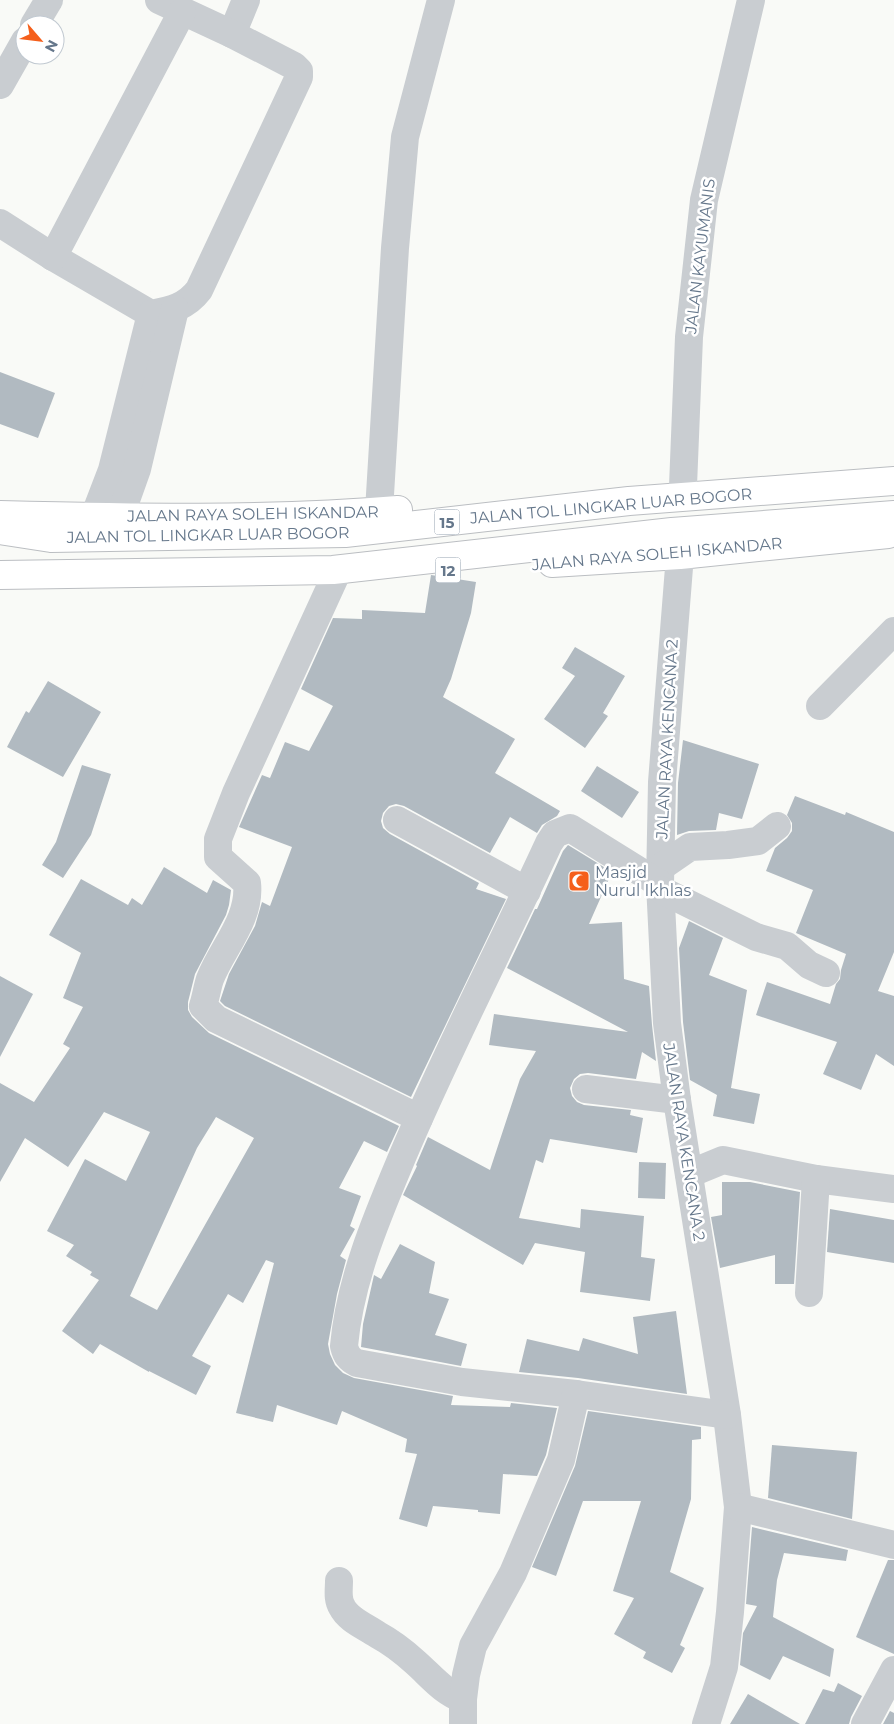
<svg xmlns="http://www.w3.org/2000/svg" width="894" height="1724" font-family="Montserrat,sans-serif">
  <rect width="100%" height="100%" fill="#f9faf7"/>
  <g fill="#b1bac1" fill-rule="evenodd">
    <path d="M 0,372 L 55,393 L 38,438 L 0,424 Z"/>
    <path d="M 431,575 L 476,582 L 471,613 L 451,679 L 443,697 L 515,739 L 495,773 L 560,811 L 557,816 L 542,825 L 537,833 L 510,817 L 490,853 L 404,806 L 396,804 L 389,806 L 383,813 L 381,821 L 383,828 L 390,834 L 479,883 L 476,889 L 506,899 L 411,1097 L 225,1006 L 220,1001 L 229,974 L 255,926 L 262,902 L 270,906 L 292,847 L 239,827 L 262,775 L 270,778 L 285,742 L 309,751 L 333,706 L 301,689 L 333,618 L 362,619 L 362,610 L 425,613 Z"/>
    <path d="M 575,647 L 625,676 L 603,713 L 608,716 L 585,748 L 544,719 L 575,676 L 562,668 Z"/>
    <path d="M 48,681 L 101,712 L 63,777 L 7,747 L 26,711 L 29,713 Z"/>
    <path d="M 683,740 L 759,764 L 742,819 L 719,813 L 716,830 L 689,831 L 677,835 L 678,783 Z"/>
    <path d="M 82,765 L 111,774 L 91,835 L 63,878 L 42,865 L 56,842 Z"/>
    <path d="M 597,766 L 639,792 L 622,818 L 581,791 Z"/>
    <path d="M 795,796 L 845,815 L 846,812 L 894,832 L 894,952 L 878,991 L 894,996 L 894,1066 L 876,1054 L 861,1090 L 823,1074 L 837,1042 L 756,1015 L 767,982 L 830,1004 L 836,984 L 840,979 L 841,970 L 846,954 L 796,933 L 813,890 L 766,871 L 775,848 L 787,838 L 792,831 L 792,823 L 787,815 Z"/>
    <path d="M 568,845 L 612,872 L 589,924 L 622,922 L 624,979 L 649,986 L 652,1025 L 656,1061 L 642,1052 L 636,1079 L 588,1073 L 580,1074 L 574,1079 L 570,1088 L 572,1096 L 577,1102 L 584,1105 L 631,1110 L 630,1115 L 643,1118 L 637,1153 L 550,1139 L 543,1163 L 536,1160 L 519,1218 L 580,1228 L 581,1209 L 644,1216 L 641,1257 L 655,1259 L 650,1301 L 580,1292 L 585,1252 L 535,1243 L 523,1265 L 403,1195 L 417,1166 L 416,1165 L 428,1137 L 490,1170 L 520,1079 L 536,1051 L 489,1045 L 494,1014 L 628,1032 L 507,968 L 535,909 L 537,909 L 563,851 Z"/>
    <path d="M 164,867 L 207,893 L 213,880 L 231,890 L 229,905 L 226,915 L 195,974 L 188,1002 L 188,1010 L 192,1017 L 209,1033 L 399,1126 L 387,1152 L 364,1141 L 339,1188 L 361,1196 L 350,1226 L 355,1229 L 340,1256 L 346,1260 L 337,1294 L 328,1344 L 330,1354 L 335,1365 L 343,1373 L 354,1378 L 453,1396 L 451,1405 L 510,1407 L 511,1403 L 557,1408 L 546,1455 L 537,1476 L 503,1474 L 500,1514 L 478,1512 L 478,1510 L 433,1506 L 427,1527 L 399,1519 L 417,1454 L 405,1452 L 407,1439 L 342,1411 L 337,1425 L 277,1405 L 273,1422 L 236,1413 L 274,1263 L 266,1260 L 243,1303 L 228,1294 L 192,1356 L 211,1366 L 196,1395 L 149,1371 L 149,1372 L 100,1344 L 93,1354 L 62,1331 L 99,1280 L 90,1275 L 92,1272 L 66,1256 L 74,1245 L 47,1231 L 85,1159 L 126,1181 L 150,1132 L 104,1112 L 68,1167 L 25,1138 L 0,1182 L 0,1083 L 34,1102 L 70,1048 L 63,1044 L 83,1007 L 63,998 L 81,953 L 49,935 L 81,879 L 128,905 L 132,898 L 142,905 ZM 216,1117 L 254,1138 L 157,1310 L 130,1296 L 197,1148 Z"/>
    <path d="M 689,921 L 723,938 L 709,975 L 747,990 L 731,1088 L 760,1094 L 754,1124 L 713,1116 L 717,1095 L 690,1080 L 683,1022 L 679,948 Z"/>
    <path d="M 0,976 L 33,994 L 0,1057 Z"/>
    <path d="M 639,1162 L 666,1163 L 665,1199 L 638,1198 Z"/>
    <path d="M 722,1182 L 750,1182 L 800,1192 L 794,1284 L 775,1284 L 775,1255 L 720,1268 L 711,1217 L 722,1215 Z"/>
    <path d="M 830,1209 L 894,1220 L 894,1263 L 827,1252 Z"/>
    <path d="M 400,1244 L 435,1262 L 429,1293 L 449,1299 L 435,1335 L 467,1344 L 461,1366 L 361,1347 L 363,1324 L 374,1275 L 381,1279 Z"/>
    <path d="M 676,1311 L 687,1394 L 578,1378 L 519,1372 L 527,1339 L 579,1351 L 583,1338 L 638,1354 L 633,1317 Z"/>
    <path d="M 588,1411 L 701,1427 L 701,1439 L 692,1440 L 691,1499 L 670,1572 L 704,1588 L 680,1645 L 685,1648 L 672,1673 L 643,1658 L 646,1652 L 614,1634 L 634,1598 L 613,1591 L 641,1501 L 583,1501 L 556,1576 L 532,1567 L 575,1466 Z"/>
    <path d="M 772,1445 L 857,1452 L 852,1519 L 768,1498 Z"/>
    <path d="M 752,1527 L 848,1550 L 846,1561 L 784,1553 L 777,1580 L 773,1617 L 834,1649 L 830,1677 L 783,1656 L 770,1680 L 740,1665 L 743,1633 L 757,1606 L 746,1604 Z"/>
    <path d="M 888,1560 L 894,1560 L 894,1654 L 856,1637 Z"/>
    <path d="M 838,1683 L 862,1696 L 851,1717 L 849,1724 L 805,1724 L 823,1689 L 834,1692 Z"/>
    <path d="M 748,1694 L 800,1724 L 730,1724 Z"/>
    <path d="M 890,1711 L 894,1713 L 894,1724 L 883,1724 Z"/>
  </g>
  <g fill="none" stroke-linecap="round" stroke-linejoin="round">
    <g stroke="#bbbec2" stroke-width="30">
      <g id="highway">
        <path d="M 0,515 C 132,518 266,521 398,510"/>
        <path d="M 0,530 L 51,538 L 345,533 L 629,501 L 894,481"/>
        <path d="M 552,563 L 680,555 L 888,534"/>
        <path d="M 0,575 L 333,570 L 672,532 L 894,515"/>
      </g>
    </g>
    <g stroke="#c9cdd1" stroke-width="28">
      <path d="M 34,25 L 49,0"/>
      <path d="M 232,34 L 246,0"/>
      <path d="M 0,85 L 25,41"/>
      <path d="M 0,223 L 53,257 L 151,314 C 171,310 186,307 199,290 L 299,77 L 299,71 L 294,66 L 232,34 L 159,0"/>
      <path d="M 53,257 L 182,12"/>
      <path d="M 683,486 L 689,337 L 704,200 L 751,0"/>
      <path d="M 379,511 L 395,248 L 405,137 L 441,0"/>
      <path d="M 94,517 L 112,470 L 151,314"/>
      <path d="M 120,517 L 137,469 L 175,309"/>
      <path d="M 680,555 L 662,782 L 660,884 L 667,1023 L 677,1100 L 727,1415 L 738,1507 L 730,1612 L 724,1667 L 706,1724"/>
      <path d="M 335,577 L 236,793 L 218,839 L 218,857 L 247,883 C 251,919 222,948 210,979 C 207,988 206,997 203,1006 L 216,1019 L 419,1118"/>
      <path d="M 820,706 L 894,631"/>
      <path d="M 397,820 L 527,891"/>
      <path d="M 661,867 L 690,847 L 728,845 L 758,841 L 777,826"/>
      <path d="M 660,884 L 570,828 L 555,834 L 549,843 C 501,947 448,1049 403,1155 C 377,1217 350,1279 344,1346 C 346,1355 349,1359 357,1363 L 462,1382 L 576,1394 L 727,1415"/>
      <path d="M 661,890 L 756,937 L 787,946 L 809,965 L 826,973"/>
      <path d="M 586,1089 L 677,1100"/>
      <path d="M 689,1174 L 723,1160 L 816,1179 L 894,1189"/>
      <path d="M 809,1293 L 816,1179"/>
      <path d="M 738,1507 L 894,1545"/>
      <path d="M 339,1581 C 339,1590 337,1599 342,1607 C 348,1620 367,1627 378,1635 C 391,1642 404,1652 415,1662 C 431,1676 443,1692 463,1699"/>
      <path d="M 463,1724 L 463,1699 L 466,1675 L 473,1646 L 513,1573 L 561,1460 L 576,1394"/>
      <path d="M 865,1724 L 894,1670"/>
    </g>
    <use href="#highway" stroke="#fff" stroke-width="28"/>
  </g>
  <defs>
    <g id="mosque-square" transform="scale(1.125)"><rect x="-9" y="-9" width="18" height="18" rx="4" fill="#f55f1b" stroke="#fff"/><path d="M3.5-4.9A6 6 0 1 0 3.5 4.9A5 5 0 1 1 3.5-4.9Z" fill="#fff"/></g>
  </defs>
  <g fill-rule="evenodd">
    <use href="#mosque-square" x="579" y="881"/>
  </g>
  <g text-anchor="middle" dominant-baseline="central" stroke-width="5" stroke-linejoin="round" paint-order="stroke">
    <g fill="#fff" stroke="#93a0ae" stroke-width="1">
      <rect x="434.5" y="509.5" width="25" height="25" rx="4"/>
      <rect x="435.5" y="557.5" width="25" height="25" rx="4"/>
    </g>
    <g font-size="15" font-weight="bold" fill="#65778b">
      <text x="447" y="522">15</text>
      <text x="448" y="570">12</text>
    </g>
    <g font-size="16" fill="#65778b" stroke="#fff">
      <text transform="translate(700 256) rotate(-83)">JALAN KAYUMANIS</text>
      <text transform="translate(611 506) rotate(-5)">JALAN TOL LINGKAR LUAR BOGOR</text>
      <text transform="translate(253 514) rotate(-1)">JALAN RAYA SOLEH ISKANDAR</text>
      <text transform="translate(208 535) rotate(-1)">JALAN TOL LINGKAR LUAR BOGOR</text>
      <text transform="translate(657 554) rotate(-5)">JALAN RAYA SOLEH ISKANDAR</text>
      <text transform="translate(667 739) rotate(-87)">JALAN RAYA KENCANA 2</text>
      <text transform="translate(684 1142) rotate(81)">JALAN RAYA KENCANA 2</text>
    </g>
    <g font-size="16" fill="#65778b" stroke="#fff" text-anchor="start">
      <text x="595" y="872">Masjid<tspan x="595" dy="18">Nurul Ikhlas</tspan></text>
    </g>
  </g>
  <g transform="translate(40 40) rotate(118)"><circle r="24" fill="#ffffff" stroke="#c1c9d1"/>
  <path d="M0-4L9 19L0 12L-9 19Z" fill="#f55f1b"/>
  <text y="-8" font-size="14" font-weight="bold" text-anchor="middle" fill="#65778b">N</text>
  </g>
</svg>
